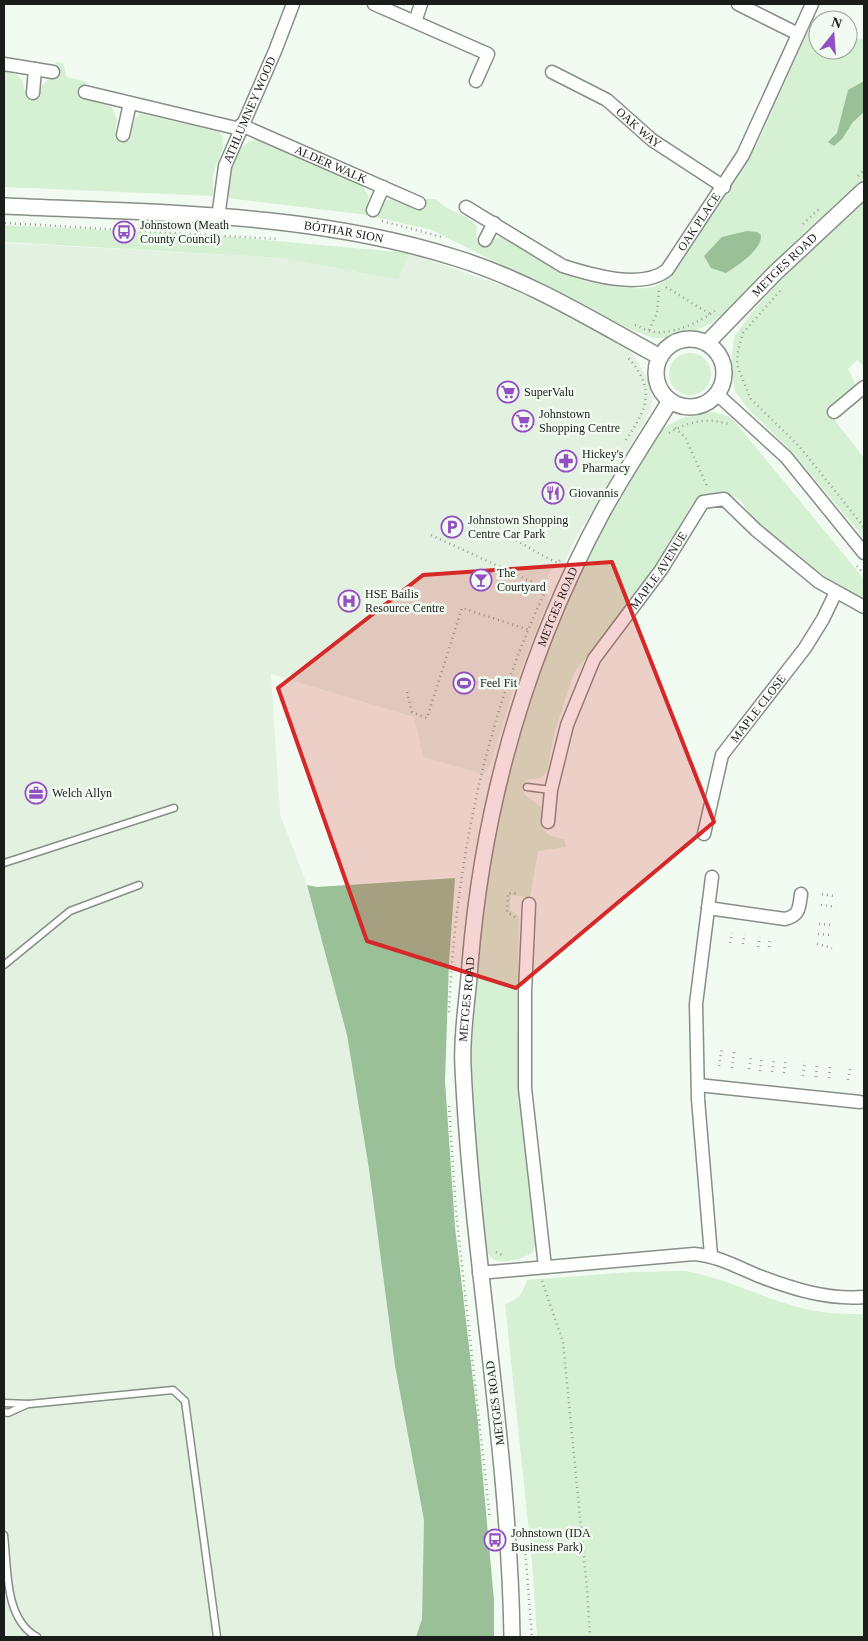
<svg xmlns="http://www.w3.org/2000/svg" width="868" height="1641" font-family="Georgia,serif">
  <rect width="100%" height="100%" fill="#f2fbf1"/>
  <path fill="#e3f1e1" d="M 4,243 L 283,258 L 397,280 L 409,253 L 512,289 L 613,340 L 632,353 L 652,386 L 652,402 L 647,418 L 575,540 L 562,567 L 551,570 L 543,587 L 547,591 L 548,601 L 515,684 L 490,765 L 484,774 L 423,757 L 414,717 L 271,674 L 280,814 L 307,885 L 347,1035 L 369,1169 L 395,1366 L 424,1520 L 422,1619 L 416,1637 L 4,1637 Z"/>
  <g fill="#d6f0d4">
    <path d="M 814,18 L 819,20 L 818,50 L 848,50 L 848,35 L 864,40 L 864,179 L 800,236 L 739,301 L 713,322 L 693,332 L 670,338 L 653,338 L 632,330 L 432,230 L 367,215 L 228,198 C 228,177 232,142 257,140 L 362,185 L 369,197 L 367,206 L 379,209 L 386,200 L 393,199 L 418,208 L 421,199 L 436,199 C 447,212 466,213 477,226 L 476,237 L 486,243 L 499,237 L 505,238 C 525,250 544,264 565,274 C 583,283 638,293 656,286 C 665,282 670,275 676,268 L 738,177 L 758,142 Z"/>
    <path d="M 56,62 L 63,63 L 67,77 L 87,82 L 84,97 L 112,107 L 117,120 L 115,132 L 127,135 L 136,117 L 141,114 L 220,132 C 229,149 216,159 213,176 C 212,183 215,189 213,196 L 4,187 L 4,71 C 16,74 24,76 24,90 L 37,91 L 47,80 L 53,78 Z"/>
    <path d="M 864,201 L 864,367 L 857,360 L 848,369 L 855,383 L 853,387 L 826,409 L 864,458 L 864,538 L 792,452 L 748,409 L 735,391 L 731,364 L 734,337 L 753,311 L 787,272 Z"/>
    <path d="M 4,225 L 210,235 L 409,253 L 398,280 L 283,258 L 4,242 Z"/>
    <circle cx="690" cy="374" r="21"/>
    <path d="M 714,412 L 730,417 L 740,428 L 864,579 L 864,599 C 825,579 787,551 755,520 C 747,513 745,502 735,497 C 719,489 706,494 692,504 L 649,578 L 574,673 L 554,734 L 547,771 L 541,778 L 526,780 L 524,794 L 541,807 C 541,830 540,834 564,839 L 566,847 L 538,851 L 530,898 L 511,895 L 510,910 L 519,916 L 517,1018 L 525,1156 L 535,1244 L 533,1252 C 523,1259 497,1268 488,1254 C 481,1241 478,1180 477,1162 C 475,1136 471,1110 471,1085 C 470,886 513,689 610,514 C 620,495 649,439 664,428 C 679,417 696,414 714,412 Z"/>
    <path d="M 685,1271 C 732,1279 774,1305 822,1312 C 836,1314 850,1314 864,1314 L 864,1637 L 537,1637 L 532,1561 L 505,1304 C 518,1300 523,1293 527,1280 L 631,1272 Z"/>
  </g>
  <g fill="#99c096">
    <path d="M 864,81 L 864,112 L 853,122 L 842,139 L 834,146 L 828,142 L 837,133 L 848,90 Z"/>
    <path d="M 747,231 L 757,232 L 761,235 C 762,250 737,266 726,273 L 711,268 L 704,256 L 722,237 Z"/>
    <path d="M 455,878 L 449,963 L 445,1081 L 455,1227 L 478,1423 L 494,1601 L 494,1637 L 416,1637 L 422,1619 L 424,1520 L 395,1366 L 369,1169 L 347,1035 L 307,885 L 317,887 Z"/>
  </g>
  <g fill="none" stroke-linecap="round" stroke-linejoin="round">
    <g stroke="#868f86" stroke-width="9">
      <g id="service">
        <path d="M 527,787 L 551,790"/>
        <path d="M 4,863 L 174,808"/>
        <path d="M 4,965 L 70,911 L 139,885"/>
        <path d="M 4,1403 L 29,1404 L 173,1390 L 185,1401 L 217,1637"/>
        <path d="M 4,1412 L 8,1413 L 28,1404"/>
        <path d="M 4,1535 C 8,1568 4,1619 37,1637"/>
      </g>
    </g>
    <g stroke="#868f86" stroke-width="15">
      <g id="minor">
        <path d="M 374,4 L 488,54 L 476,81"/>
        <path d="M 738,4 L 798,34"/>
        <path d="M 415,22 L 421,4"/>
        <path d="M 4,64 L 53,72"/>
        <path id="s1" d="M 552,72 L 607,100 L 652,140 L 724,187"/>
        <path d="M 85,92 L 240,129"/>
        <path d="M 33,93 L 35,69"/>
        <path id="s2" d="M 241,125 L 419,203"/>
        <path d="M 123,135 L 130,103"/>
        <path id="s3" d="M 466,207 L 563,266 C 591,275 642,290 667,270 L 743,155 L 812,4"/>
        <path d="M 373,210 L 383,187"/>
        <path id="s4" d="M 218,218 L 225,166 L 275,51 L 293,4"/>
        <path d="M 485,240 L 494,223"/>
        <path d="M 717,394 L 786,457 L 864,553"/>
        <path d="M 834,412 L 864,387"/>
        <path id="s5" d="M 548,822 L 551,790 L 567,725 L 594,659 L 661,570 L 703,502 L 724,499 L 756,530 L 819,582 L 864,607"/>
        <path id="s6" d="M 704,834 L 722,755 L 805,648 L 823,619 L 836,592"/>
        <path d="M 529,904 L 525,992 L 525,1088 L 545,1267"/>
        <path d="M 708,908 L 785,919 C 800,915 799,908 801,894"/>
        <path d="M 698,1085 L 860,1102"/>
        <path d="M 711,1255 L 698,1099 L 696,1004 L 712,877"/>
        <path d="M 479,1273 L 694,1254 C 718,1256 737,1267 759,1276 C 793,1289 828,1300 864,1297"/>
      </g>
    </g>
    <g stroke="#868f86" stroke-width="18">
      <g id="tertiary">
        <path id="s7" d="M 4,206 C 155,213 311,212 456,258 C 528,280 594,321 660,357"/>
        <circle cx="690" cy="373" r="34"/>
        <path id="s8" d="M 707,343 L 775,273 L 864,190"/>
        <path id="s9" d="M 512,1637 C 509,1446 472,1258 463,1067 C 461,1033 468,998 470,964 C 483,805 527,651 603,511 C 624,473 648,437 670,401"/>
      </g>
    </g>
    <g stroke="#999f98" stroke-width="2.5" stroke-dasharray="1 4" stroke-linecap="butt">
      <path d="M 858,176 L 864,170"/>
      <path d="M 382,221 L 442,237"/>
      <path d="M 5,223 L 277,239"/>
      <path d="M 803,224 L 821,207"/>
      <path d="M 666,287 L 710,314"/>
      <path d="M 780,291 L 743,333 L 738,350 L 737,365 L 750,398 L 799,446 L 864,527"/>
      <path d="M 635,325 C 641,327 647,331 654,332 C 675,334 700,322 716,310"/>
      <path d="M 649,330 L 657,313 L 659,288"/>
      <path d="M 675,428 L 685,437 L 708,488"/>
      <path d="M 669,433 C 687,422 707,417 728,424"/>
      <path d="M 626,440 C 640,418 654,400 640,374 C 636,368 633,362 628,358"/>
      <path d="M 431,535 L 539,585 L 544,594 C 483,724 455,871 449,1013"/>
      <path d="M 507,536 C 525,544 541,556 558,563 L 560,560"/>
      <path d="M 857,566 L 864,574"/>
      <path d="M 407,692 L 412,712 L 427,718 L 462,608 L 529,630"/>
      <path d="M 822,894 L 834,896"/>
      <path d="M 821,905 L 836,907"/>
      <path d="M 515,917 L 507,912 L 508,893 L 519,894"/>
      <path d="M 819,924 L 834,925"/>
      <path d="M 818,934 L 833,935"/>
      <path d="M 730,943 L 732,933"/>
      <path d="M 743,944 L 744,934"/>
      <path d="M 817,944 L 832,948"/>
      <path d="M 758,947 L 760,937"/>
      <path d="M 769,947 L 770,938"/>
      <path d="M 719,1066 L 722,1048"/>
      <path d="M 732,1068 L 734,1052"/>
      <path d="M 749,1069 L 751,1055"/>
      <path d="M 760,1071 L 762,1056"/>
      <path d="M 772,1072 L 774,1059"/>
      <path d="M 784,1073 L 786,1058"/>
      <path d="M 803,1076 L 805,1061"/>
      <path d="M 816,1077 L 817,1062"/>
      <path d="M 829,1078 L 830,1065"/>
      <path d="M 848,1080 L 850,1069"/>
      <path d="M 449,1106 L 456,1212 L 490,1519"/>
      <path d="M 496,1252 L 504,1256"/>
      <path d="M 542,1281 L 563,1342 L 587,1589 L 590,1637"/>
      <path d="M 525,1549 L 532,1637"/>
    </g>
    <use href="#service" stroke="#fff" stroke-width="6"/>
    <use href="#minor" stroke="#fff" stroke-width="12"/>
    <use href="#tertiary" stroke="#fff" stroke-width="15"/>
  </g>
  <path fill="#d62828" fill-opacity="0.2" stroke="#d62828" stroke-width="4" stroke-linejoin="round" d="M 612,562 L 714,822 L 516,988 L 367,941 L 278,688 L 423,575 Z"/>
  <defs>
    <g id="bus-ring" transform="scale(1.125)"><circle r="9.5" fill="#f2fbf1" stroke="#934fc3" stroke-width="1.5"/><path d="M-5-6H5V4H4V6H2V4H-2V6H-4V4H-5ZM-3.5-4V0h7V-4ZM-3.5 1.2v1.5H-2V1.2ZM2 1.2v1.5H3.5V1.2Z" fill="#934fc3"/></g>
    <g id="supermarket-ring" transform="scale(1.125)"><circle r="9.5" fill="#f2fbf1" stroke="#934fc3" stroke-width="1.5"/><path d="M-6-5.5h2.5l.6 2H6L4.5 2H-2.5L-4.4-4H-6ZM-1.5 3.2a1.3 1.3 0 1 0 .1 0ZM3 3.2a1.3 1.3 0 1 0 .1 0Z" fill="#934fc3"/></g>
    <g id="pharmacy-ring" transform="scale(1.125)"><circle r="9.5" fill="#f2fbf1" stroke="#934fc3" stroke-width="1.5"/><path d="M-2-6h4v4h4v4h-4v4h-4v-4h-4v-4h4Z" fill="#934fc3"/></g>
    <g id="restaurant-ring" transform="scale(1.125)"><circle r="9.5" fill="#f2fbf1" stroke="#934fc3" stroke-width="1.5"/><path d="M-5-6h1v4h1v-4h1v4h1v-4h1v5L-1.5 .5V6h-2V.5L-5-1ZM5-6V6H3V1.5H1.5Q1.5-4 5-6Z" fill="#934fc3"/></g>
    <g id="parking-ring" transform="scale(1.125)"><circle r="9.5" fill="#f2fbf1" stroke="#934fc3" stroke-width="1.5"/><path d="M-3.5-5.5H1a3.5 3.5 0 0 1 0 7H-1V5.5H-3.5ZM-1-3.4V-.6H.8a1.4 1.4 0 0 0 0-2.8Z" fill="#934fc3"/></g>
    <g id="bar-ring" transform="scale(1.125)"><circle r="9.5" fill="#f2fbf1" stroke="#934fc3" stroke-width="1.5"/><path d="M-6-5H6L.8 .8V4.5H3.5V6h-7V4.5H-.8V.8Z" fill="#934fc3"/></g>
    <g id="hospital-ring" transform="scale(1.125)"><circle r="9.5" fill="#f2fbf1" stroke="#934fc3" stroke-width="1.5"/><path d="M-5-5h3v3.5h4V-5h3V5h-3V1.5h-4V5h-3Z" fill="#934fc3"/></g>
    <g id="stadium-ring" transform="scale(1.125)"><circle r="9.5" fill="#f2fbf1" stroke="#934fc3" stroke-width="1.5"/><path d="M0-5a6.5 5 0 1 0 0 10a6.5 5 0 1 0 0-10ZM-3.5-1.8h7v3.6h-7Z" fill="#934fc3"/></g>
    <g id="office-ring" transform="scale(1.125)"><circle r="9.5" fill="#f2fbf1" stroke="#934fc3" stroke-width="1.5"/><path d="M-6-3h4V-5.5h4V-3h4V5H-6ZM-1-4.5V-3h2v-1.5ZM-6 0V1H6V0Z" fill="#934fc3"/></g>
  </defs>
  <g fill-rule="evenodd">
    <use href="#bus-ring" x="124" y="232"/>
    <use href="#supermarket-ring" x="508" y="392"/>
    <use href="#supermarket-ring" x="523" y="421"/>
    <use href="#pharmacy-ring" x="566" y="461"/>
    <use href="#restaurant-ring" x="553" y="493"/>
    <use href="#parking-ring" x="452" y="527"/>
    <use href="#bar-ring" x="481" y="580"/>
    <use href="#hospital-ring" x="349" y="601"/>
    <use href="#stadium-ring" x="464" y="683"/>
    <use href="#office-ring" x="36" y="793"/>
    <use href="#bus-ring" x="495" y="1540"/>
  </g>
  <g text-anchor="middle" dominant-baseline="central" stroke-width="5" stroke-linejoin="round" paint-order="stroke">
    <g font-size="12" fill="#1a1e1a" stroke="#f2fbf1">
      <text stroke="none"><textPath href="#s4" startOffset="114">ATHLUMNEY WOOD</textPath></text>
      <text stroke="none"><textPath href="#s1" startOffset="104">OAK WAY</textPath></text>
      <text stroke="none"><textPath href="#s2" startOffset="98">ALDER WALK</textPath></text>
      <text stroke="none"><textPath href="#s3" startOffset="279">OAK PLACE</textPath></text>
      <text stroke="none"><textPath href="#s7" startOffset="341">BÓTHAR SION</textPath></text>
      <text stroke="none"><textPath href="#s8" startOffset="110">METGES ROAD</textPath></text>
      <text stroke="none"><textPath href="#s5" startOffset="280">MAPLE AVENUE</textPath></text>
      <text stroke="none"><textPath href="#s9" startOffset="1045">METGES ROAD</textPath></text>
      <text stroke="none"><textPath href="#s6" startOffset="140">MAPLE CLOSE</textPath></text>
      <text stroke="none"><textPath href="#s9" startOffset="640">METGES ROAD</textPath></text>
      <text transform="translate(495 1403) rotate(-97)">METGES ROAD</text>
    </g>
    <g font-size="12" fill="#1a1e1a" stroke="#f2fbf1" text-anchor="start">
      <text x="140" y="225">Johnstown (Meath<tspan x="140" dy="14">County Council)</tspan></text>
      <text x="524" y="392">SuperValu</text>
      <text x="539" y="414">Johnstown<tspan x="539" dy="14">Shopping Centre</tspan></text>
      <text x="582" y="454">Hickey's<tspan x="582" dy="14">Pharmacy</tspan></text>
      <text x="569" y="493">Giovannis</text>
      <text x="468" y="520">Johnstown Shopping<tspan x="468" dy="14">Centre Car Park</tspan></text>
      <text x="497" y="573">The<tspan x="497" dy="14">Courtyard</tspan></text>
      <text x="365" y="594">HSE Bailis<tspan x="365" dy="14">Resource Centre</tspan></text>
      <text x="480" y="683">Feel Fit</text>
      <text x="52" y="793">Welch Allyn</text>
      <text x="511" y="1533">Johnstown (IDA<tspan x="511" dy="14">Business Park)</tspan></text>
    </g>
  </g>
  <rect width="868" height="1641" fill="none" stroke="#1a1e1a" stroke-width="10"/>
  <g transform="translate(833 35) rotate(17)"><circle r="24" fill="#f2fbf1" stroke="#9ca39b"/>
  <path d="M0-4L9 19L0 12L-9 19Z" fill="#934fc3"/>
  <text y="-8" font-size="14" font-weight="bold" text-anchor="middle" fill="#1a1e1a">N</text>
  </g>
</svg>
